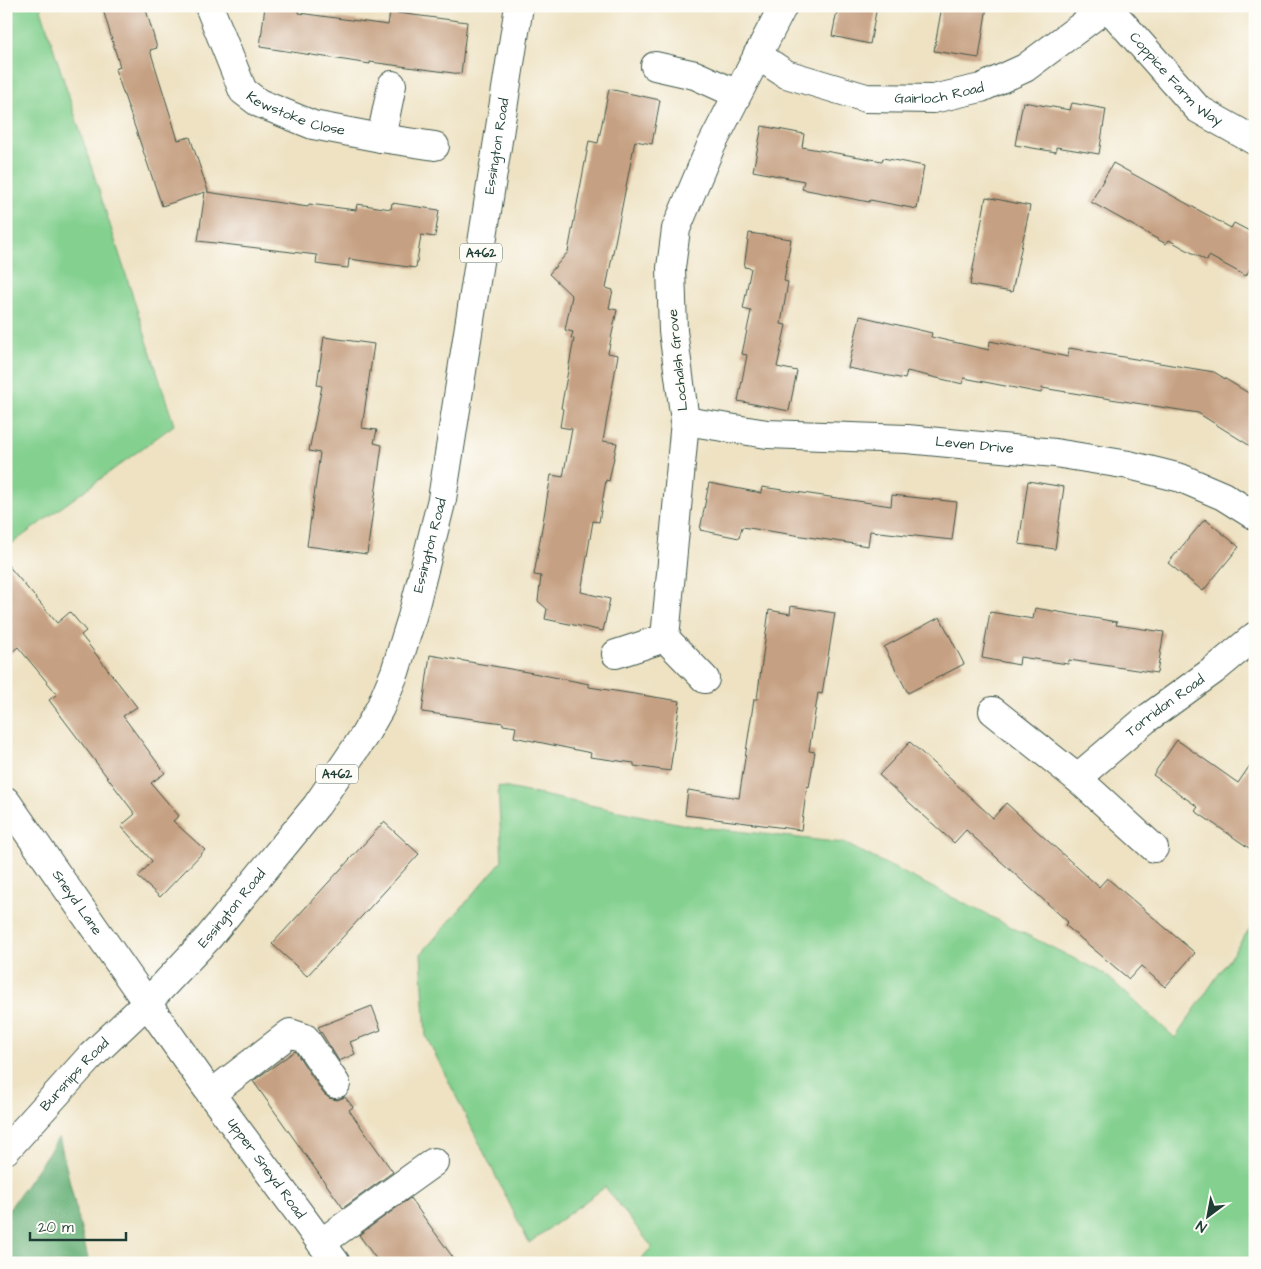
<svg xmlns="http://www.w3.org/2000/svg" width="1261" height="1269" font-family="'Architects Daughter',sans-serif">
  <rect width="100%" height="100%" fill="#fdfcf7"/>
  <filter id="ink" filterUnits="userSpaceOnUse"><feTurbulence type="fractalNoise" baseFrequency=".02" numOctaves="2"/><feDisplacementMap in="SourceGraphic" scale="10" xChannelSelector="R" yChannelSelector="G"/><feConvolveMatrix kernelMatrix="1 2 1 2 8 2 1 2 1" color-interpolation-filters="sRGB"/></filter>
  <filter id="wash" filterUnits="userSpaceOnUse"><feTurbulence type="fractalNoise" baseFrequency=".0096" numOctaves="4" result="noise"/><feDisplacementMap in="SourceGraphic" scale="20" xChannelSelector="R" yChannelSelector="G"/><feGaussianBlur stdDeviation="1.12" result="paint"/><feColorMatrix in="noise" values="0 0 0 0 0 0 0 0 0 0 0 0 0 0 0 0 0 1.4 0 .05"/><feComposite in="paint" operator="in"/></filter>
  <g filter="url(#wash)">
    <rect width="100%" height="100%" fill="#eee2c3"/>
    <g fill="#83d08f" stroke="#518662">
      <path d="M 6,6 L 40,6 L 174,425 L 6,548 Z"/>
      <path d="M 498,786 L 691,826 L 844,843 L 1105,974 L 1175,1038 L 1255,921 L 1255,1263 L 637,1263 L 652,1247 L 605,1187 L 529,1243 L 426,1036 L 421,954 L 502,861 Z"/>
    </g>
    <path fill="#6ab27a" stroke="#447857" d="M 59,1137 L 89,1263 L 6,1263 L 6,1214 Z"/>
    <g id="blocks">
      <g fill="#c6a082">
        <path d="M 102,6 L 145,6 L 157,48 L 150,50 L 178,140 L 190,137 L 208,191 L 207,192 L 308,207 L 309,204 L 356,210 L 357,204 L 391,209 L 392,203 L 439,210 L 435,237 L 421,235 L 416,268 L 349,259 L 348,268 L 330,266 L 316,264 L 317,255 L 198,241 L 205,192 L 162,206 L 115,69 L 120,67 Z"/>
        <path d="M 265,6 L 300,6 L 299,13 L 388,25 L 390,12 L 467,22 L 461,74 L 370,62 L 370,64 L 260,47 Z"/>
        <path d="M 838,6 L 877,6 L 870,44 L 832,36 Z"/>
        <path d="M 942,6 L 987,6 L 979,58 L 934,51 Z"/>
        <path d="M 609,89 L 660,100 L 652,144 L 635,141 L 606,288 L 613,290 L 609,308 L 617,310 L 608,353 L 618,355 L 603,441 L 617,443 L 609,481 L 606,480 L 599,522 L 593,521 L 581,592 L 610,599 L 603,631 L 545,619 L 547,609 L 538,601 L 541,576 L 534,575 L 551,475 L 563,477 L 572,429 L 560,427 L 563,409 L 561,408 L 574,339 L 571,338 L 573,332 L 565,330 L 572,296 L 549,274 L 568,252 L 589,141 L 598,143 Z"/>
        <path d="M 1023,102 L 1070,110 L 1072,103 L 1106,109 L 1099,154 L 1056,147 L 1056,152 L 1015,145 Z"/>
        <path d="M 762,126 L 804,134 L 802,147 L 882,161 L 883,158 L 924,166 L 917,209 L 870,200 L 869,202 L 802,189 L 804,181 L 753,171 Z"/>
        <path d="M 1113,163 L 1231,228 L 1234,223 L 1255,234 L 1255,259 L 1246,276 L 1209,256 L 1207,261 L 1169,240 L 1166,244 L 1091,202 Z"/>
        <path d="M 986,197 L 1030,206 L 1012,292 L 970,285 Z"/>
        <path d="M 749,233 L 791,239 L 784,281 L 788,282 L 781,324 L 786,325 L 777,367 L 797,371 L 789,411 L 738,401 L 747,355 L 742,354 L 751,311 L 743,309 L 751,268 L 744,267 Z"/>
        <path d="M 860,316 L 932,333 L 931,337 L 989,350 L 990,341 L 1068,357 L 1069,348 L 1214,372 L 1255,397 L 1255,449 L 1198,413 L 1042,388 L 1041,393 L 964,378 L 963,384 L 907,371 L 905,379 L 848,368 Z"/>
        <path d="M 324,337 L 374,344 L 362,428 L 377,430 L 374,443 L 382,445 L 367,554 L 307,546 L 320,453 L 309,451 L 322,386 L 317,385 Z"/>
        <path d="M 1028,481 L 1064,487 L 1055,549 L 1019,544 Z"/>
        <path d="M 709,483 L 761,493 L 762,487 L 891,506 L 892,495 L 957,502 L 952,540 L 870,531 L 868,546 L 742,527 L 739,538 L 700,530 Z"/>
        <path d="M 1205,519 L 1239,547 L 1203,591 L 1168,563 Z"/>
        <path d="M 6,563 L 57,623 L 70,612 L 86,631 L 81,635 L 137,707 L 123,716 L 165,773 L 151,783 L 179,816 L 173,821 L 205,850 L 160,897 L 138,877 L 152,861 L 121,826 L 135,814 L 49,700 L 57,694 L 18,647 L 6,657 Z"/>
        <path d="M 791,606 L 835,613 L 822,694 L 818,693 L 809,751 L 815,752 L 809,787 L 807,786 L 801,830 L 685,815 L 688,790 L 739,798 L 754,699 L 757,699 L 769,610 L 790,614 Z"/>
        <path d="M 1035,608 L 1117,622 L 1116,625 L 1164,632 L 1157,673 L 1069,660 L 1068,664 L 1020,657 L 1019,665 L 982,658 L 990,612 L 1033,619 Z"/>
        <path d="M 940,617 L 964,664 L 908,693 L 884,647 Z"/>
        <path d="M 430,655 L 533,673 L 589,684 L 589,687 L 680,701 L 670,771 L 634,766 L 634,763 L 590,757 L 591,753 L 514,737 L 516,727 L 503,725 L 503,723 L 422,712 Z"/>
        <path d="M 1177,740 L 1238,783 L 1255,758 L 1255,852 L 1195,811 L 1198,807 L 1153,775 Z"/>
        <path d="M 910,742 L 993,818 L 1006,803 L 1099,887 L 1107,878 L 1195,953 L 1165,987 L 1141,966 L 1129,979 L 1065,925 L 1068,922 L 966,830 L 954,843 L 879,775 Z"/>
        <path d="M 384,822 L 419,854 L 307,976 L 272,944 Z"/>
        <path d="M 372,1006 L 381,1030 L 350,1042 L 355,1054 L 339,1061 L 318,1027 Z"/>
        <path d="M 295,1051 L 323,1093 L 329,1098 L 337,1100 L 345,1097 L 353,1107 L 349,1110 L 393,1172 L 343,1208 L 253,1081 Z"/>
        <path d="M 410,1198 L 457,1263 L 379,1263 L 359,1235 Z"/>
      </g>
    </g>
  </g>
  <g filter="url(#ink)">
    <use href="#blocks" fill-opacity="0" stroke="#3e5649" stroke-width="1"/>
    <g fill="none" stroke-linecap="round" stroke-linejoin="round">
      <g stroke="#3e5649" stroke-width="30">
        <g id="street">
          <path id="s1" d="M 209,6 L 243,91 L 259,103 L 313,125 L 381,138 L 435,146"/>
          <path id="s2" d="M 1107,6 L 1198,109 L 1255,141"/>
          <path id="s3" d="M 757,55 L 786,74 L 866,98 L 933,99 L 981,88 L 1025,68 L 1107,7"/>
          <path d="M 655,66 L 695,75 L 737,94"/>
          <path d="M 381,138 L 392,85"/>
          <path id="s4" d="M 685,421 L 767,434 L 907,439 L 1055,453 L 1129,465 L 1181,478 L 1223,496 L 1255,516"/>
          <path d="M 665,638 L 685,421 L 673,331 L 671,268 L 676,229 L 710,148 L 783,6"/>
          <path d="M 616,654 L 665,638 L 705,679"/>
          <path d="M 993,711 L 1077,778 L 1154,848"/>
          <path id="s5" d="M 1077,778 L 1145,720 L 1214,670 L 1255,636"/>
          <path id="s6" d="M 6,801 L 147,1003"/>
          <path d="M 211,1094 L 290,1033 L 305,1038 L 336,1084"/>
          <path d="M 321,1243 L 434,1162"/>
        </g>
      </g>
      <g stroke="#3e5649" stroke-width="30">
        <g id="secondary">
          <path id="s7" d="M 147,1003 L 211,1094 L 336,1263"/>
        </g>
      </g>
      <g stroke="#3e5649" stroke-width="30">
        <g id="primary">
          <path id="s8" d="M 6,1150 L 89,1058 L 147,1003 L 209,937 L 317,805 L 364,736 L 380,708 L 395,672 L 412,617 L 442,499 L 519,6"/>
        </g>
      </g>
      <use href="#street" stroke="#fff" stroke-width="28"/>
      <use href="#secondary" stroke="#fff" stroke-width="28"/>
      <use href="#primary" stroke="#fff" stroke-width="28"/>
    </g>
  </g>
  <g text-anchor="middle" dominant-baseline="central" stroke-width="4" stroke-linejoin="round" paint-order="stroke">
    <g fill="#fdfcf7" stroke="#62766e" stroke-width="1">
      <rect x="460" y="243.5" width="42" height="19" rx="4"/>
      <rect x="316" y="764.5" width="42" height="19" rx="4"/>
    </g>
    <g font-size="12" font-weight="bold" fill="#1f3d34">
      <text x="481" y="253">A462</text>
      <text x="337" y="774">A462</text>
    </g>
    <g font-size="14" fill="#1f3d34" stroke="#fdfcf7">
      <text stroke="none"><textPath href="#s2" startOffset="101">Coppice Farm Way</textPath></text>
      <text stroke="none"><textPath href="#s3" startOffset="192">Gairloch Road</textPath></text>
      <text stroke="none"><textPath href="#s1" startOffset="150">Kewstoke Close</textPath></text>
      <text stroke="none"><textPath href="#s8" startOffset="1156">Essington Road</textPath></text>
      <text transform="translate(678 360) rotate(-96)">Lochalsh Grove</text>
      <text stroke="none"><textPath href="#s4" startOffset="291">Leven Drive</textPath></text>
      <text stroke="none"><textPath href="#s8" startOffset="751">Essington Road</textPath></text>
      <text stroke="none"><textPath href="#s5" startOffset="114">Torridon Road</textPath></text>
      <text stroke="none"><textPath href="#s6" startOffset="124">Sneyd Lane</textPath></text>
      <text stroke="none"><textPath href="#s8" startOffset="331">Essington Road</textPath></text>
      <text stroke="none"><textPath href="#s8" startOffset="102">Bursnips Road</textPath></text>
      <text stroke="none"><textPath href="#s7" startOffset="204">Upper Sneyd Road</textPath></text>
    </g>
  </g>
  <rect width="1261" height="1269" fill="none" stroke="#fdfcf7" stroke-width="25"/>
  <g transform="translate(1208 1216) rotate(212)" stroke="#fdfcf7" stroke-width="4" paint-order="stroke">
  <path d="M0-4L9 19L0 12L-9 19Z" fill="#1f3d34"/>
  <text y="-8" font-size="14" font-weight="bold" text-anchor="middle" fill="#1f3d34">N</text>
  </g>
  <path d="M30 1232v8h96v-8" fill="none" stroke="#1f3d34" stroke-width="2.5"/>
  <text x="38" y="1232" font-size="15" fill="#1f3d34" stroke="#fdfcf7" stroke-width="4" paint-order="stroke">20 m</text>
</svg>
